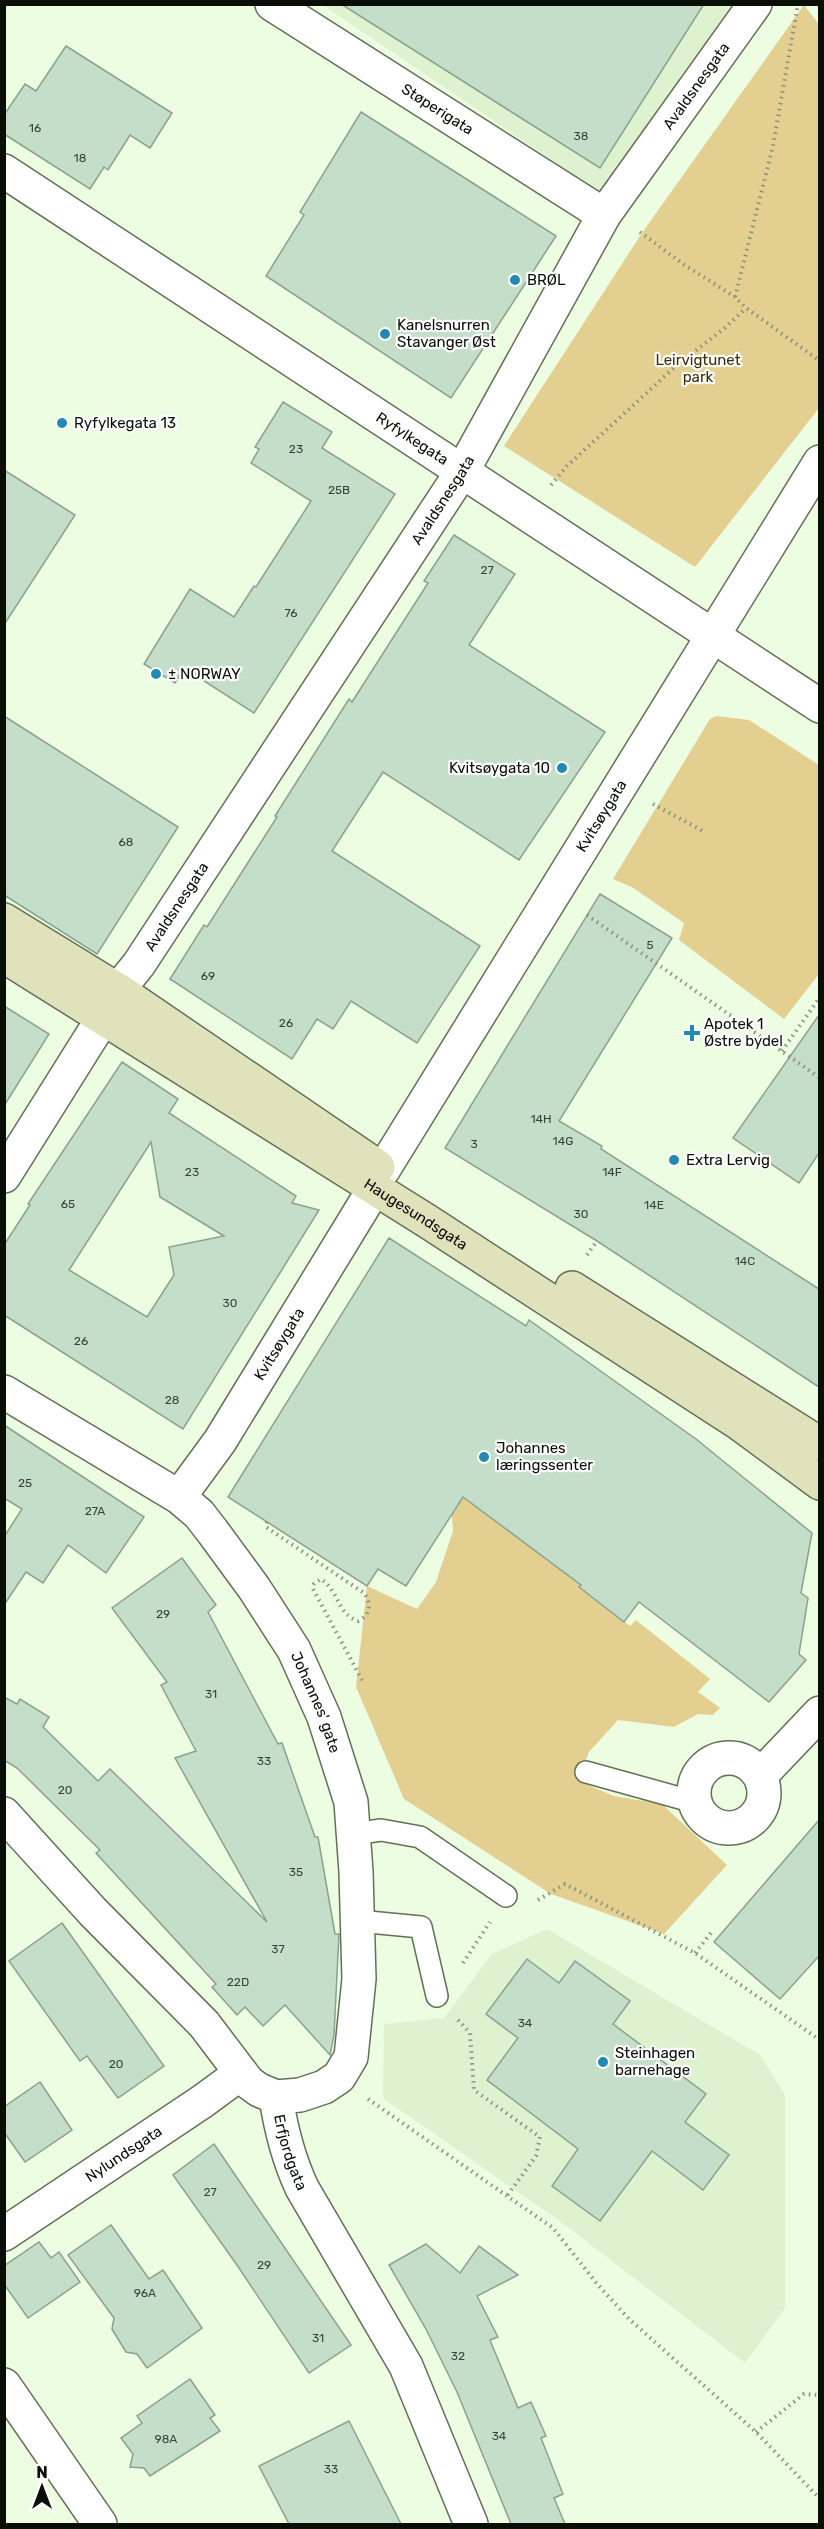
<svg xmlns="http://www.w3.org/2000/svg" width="824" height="2529" font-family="Rubik,sans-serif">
  <rect width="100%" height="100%" fill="#edfde1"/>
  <g fill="#def2cf">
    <path d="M 323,5 L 739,5 L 615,203 Z"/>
    <path d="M 547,1929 L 760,2055 L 785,2095 L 785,2308 L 745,2363 L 561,2222 L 383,2098 L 384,2024 L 444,2018 L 492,1954 Z"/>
  </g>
  <g fill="#e3cf90">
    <path d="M 804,5 L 820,26 L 819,408 L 695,567 L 504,446 L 642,233 Z"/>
    <path d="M 716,716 L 749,720 L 819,765 L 819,974 L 784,1019 L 679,940 L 684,923 L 632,887 L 613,879 L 710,719 Z"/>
    <path d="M 461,1486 L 498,1524 L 556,1567 L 592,1570 L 580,1587 L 630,1626 L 636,1620 L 710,1679 L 698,1692 L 720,1708 L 713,1715 L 698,1714 L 674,1727 L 618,1720 L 589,1752 L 578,1781 L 614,1796 L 662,1804 L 727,1865 L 664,1934 L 551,1894 L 404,1799 L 356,1687 L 367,1586 L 417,1609 L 436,1582 L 453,1531 L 451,1501 Z"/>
  </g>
  <g fill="#c4dec9" stroke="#89a28e" stroke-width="1.5" fill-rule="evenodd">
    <path d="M 341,4 L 704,4 L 600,168 Z"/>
    <path d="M 66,46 L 172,113 L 150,148 L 130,135 L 108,170 L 104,167 L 90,189 L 4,134 L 4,115 L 25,84 L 36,91 Z"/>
    <path d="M 361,112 L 556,236 L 451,398 L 266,276 L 304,215 L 300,212 Z"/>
    <path d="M 283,402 L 332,432 L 322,448 L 395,494 L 254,713 L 184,668 L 175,683 L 144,664 L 190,589 L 234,617 L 254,586 L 256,587 L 311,501 L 251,463 L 259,449 L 255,447 Z"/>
    <path d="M 4,470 L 75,515 L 4,625 Z"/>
    <path d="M 454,535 L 515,574 L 469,645 L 605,732 L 519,860 L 383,772 L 332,851 L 480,946 L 417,1043 L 351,1001 L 333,1029 L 317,1019 L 292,1059 L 170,979 L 204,925 L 207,927 L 277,817 L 275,816 L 349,699 L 352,702 L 428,583 L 424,581 Z"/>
    <path d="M 4,716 L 178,827 L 97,954 L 4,895 Z"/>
    <path d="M 600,894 L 672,938 L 559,1121 L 602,1146 L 601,1149 L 819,1289 L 819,1387 L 597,1241 L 445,1148 Z"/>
    <path d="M 4,1006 L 49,1034 L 4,1106 Z"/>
    <path d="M 819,1015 L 819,1153 L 799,1183 L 733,1138 Z"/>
    <path d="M 122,1062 L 178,1099 L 169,1113 L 296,1196 L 292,1203 L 319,1210 L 183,1429 L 4,1315 L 4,1245 L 30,1205 L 28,1204 ZM 151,1142 L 160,1197 L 224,1236 L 169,1247 L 174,1275 L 147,1317 L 69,1270 Z"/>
    <path d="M 389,1238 L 526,1326 L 529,1320 L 696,1439 L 812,1533 L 801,1593 L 808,1598 L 799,1654 L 806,1660 L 769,1702 L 639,1602 L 624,1622 L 579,1587 L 581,1585 L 463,1497 L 406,1586 L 378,1569 L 367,1586 L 228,1497 Z"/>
    <path d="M 4,1425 L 144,1517 L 106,1573 L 68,1545 L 43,1583 L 26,1572 L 4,1605 L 4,1537 L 22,1509 L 4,1498 Z"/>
    <path d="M 182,1558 L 216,1605 L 208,1612 L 278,1744 L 282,1743 L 315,1837 L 318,1837 L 335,1934 L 339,1934 L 334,2035 L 330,2055 L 285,2005 L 263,2026 L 245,2007 L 237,2015 L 212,1987 L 216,1984 L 96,1853 L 100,1850 L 17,1768 L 4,1760 L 4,1697 L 17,1704 L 20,1699 L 49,1717 L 43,1727 L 98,1781 L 110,1769 L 267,1922 L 175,1758 L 196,1751 L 161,1685 L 167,1682 L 112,1608 Z"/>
    <path d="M 819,1820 L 819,1956 L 780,1999 L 714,1942 Z"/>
    <path d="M 62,1923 L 164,2066 L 118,2098 L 87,2056 L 80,2061 L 9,1961 Z"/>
    <path d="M 527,1959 L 559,1983 L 575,1961 L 630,2001 L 613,2024 L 706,2094 L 685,2122 L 729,2155 L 703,2190 L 652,2151 L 600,2221 L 552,2186 L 578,2149 L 487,2080 L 518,2038 L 486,2014 Z"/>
    <path d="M 40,2082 L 72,2130 L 25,2162 L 4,2132 L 4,2107 Z"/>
    <path d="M 214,2144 L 351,2345 L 309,2373 L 237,2265 L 173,2175 Z"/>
    <path d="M 111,2225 L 149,2279 L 163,2270 L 202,2328 L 147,2368 L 137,2354 L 126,2352 L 112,2329 L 114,2318 L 68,2255 Z"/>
    <path d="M 39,2242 L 51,2258 L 59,2252 L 80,2282 L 28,2318 L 4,2284 L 4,2266 Z"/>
    <path d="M 426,2244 L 460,2273 L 479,2246 L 518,2275 L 477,2296 L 498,2337 L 490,2340 L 518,2408 L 531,2402 L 546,2436 L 541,2438 L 563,2494 L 554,2498 L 565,2524 L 511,2524 L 457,2392 L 426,2329 L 389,2265 Z"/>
    <path d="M 190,2379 L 215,2415 L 210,2418 L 220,2431 L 150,2476 L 144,2468 L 130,2467 L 133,2454 L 121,2438 L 142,2423 L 137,2416 Z"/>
    <path d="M 349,2421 L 401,2524 L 289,2524 L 259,2466 Z"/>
  </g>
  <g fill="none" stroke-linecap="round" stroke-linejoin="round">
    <g stroke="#627057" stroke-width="24">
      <g id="service">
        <path d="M 586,1772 L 694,1802"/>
        <path d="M 353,1834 L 381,1830 L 420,1837 L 506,1896"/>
        <path d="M 358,1921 L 421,1927 L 437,1996"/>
      </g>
    </g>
    <g stroke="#627057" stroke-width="36">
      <g id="minor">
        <path id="s1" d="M 272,4 L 604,215"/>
        <path id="s2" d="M 118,990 L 139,964 L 463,470 L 604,215 L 755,4"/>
        <path id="s3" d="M 383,1170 L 820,462"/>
        <path d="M 4,1176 L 103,1018"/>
        <path id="s4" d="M 4,1392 L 179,1497 L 199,1514 L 213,1532 L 254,1588 L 294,1650 L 324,1717 L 351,1802 L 356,1872 L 359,1979 L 351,2057 L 339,2077 L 324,2087 L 300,2095 L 276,2097"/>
        <path id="s5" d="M 179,1497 L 220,1441 L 374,1189"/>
        <circle cx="729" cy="1793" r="35"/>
        <path d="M 760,1776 L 820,1713"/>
        <path id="s6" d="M 4,1814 L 93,1912 L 204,2024 L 248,2082 L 259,2090 L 276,2097 C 281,2130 288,2158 302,2188 L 406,2366 L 471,2524"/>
        <path id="s7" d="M 4,2234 L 203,2101 L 241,2073"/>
        <path d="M 4,2385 L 100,2524"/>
      </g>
    </g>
    <g stroke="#627057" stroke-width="36">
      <g id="tertiary">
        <path id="s8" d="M 4,171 L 820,706"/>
      </g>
    </g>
    <g stroke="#627057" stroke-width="36">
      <g id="secondary">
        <path d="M 4,920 L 118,990 L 378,1167"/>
        <path id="s9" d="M 4,956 L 427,1221 L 740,1424 L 820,1483"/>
        <path d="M 572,1288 L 820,1444"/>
      </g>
    </g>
    <g stroke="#87927f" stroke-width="4" stroke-dasharray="1.5 4.5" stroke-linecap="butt">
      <path d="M 640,232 L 683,264 L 735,297 L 746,308 L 820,361"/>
      <path d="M 735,297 L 773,146 L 798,4"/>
      <path d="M 551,485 L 567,466 L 676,366 L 726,327 L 746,308"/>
      <path d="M 653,804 L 703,831"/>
      <path d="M 587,915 L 820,1078"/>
      <path d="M 728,1027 L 733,1018"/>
      <path d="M 782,1051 L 820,997"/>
      <path d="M 587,1255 L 597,1241"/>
      <path d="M 267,1522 L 266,1527 L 364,1593 C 372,1604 370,1616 358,1621 C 337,1614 339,1591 321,1579 L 314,1584 L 313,1589 L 362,1680"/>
      <path d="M 538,1900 L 565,1884 L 695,1953 L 820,2040"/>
      <path d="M 695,1953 L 711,1933"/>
      <path d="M 463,1963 L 490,1922"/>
      <path d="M 458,2020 L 470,2033 L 474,2090 L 540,2137 L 536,2156 L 507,2196"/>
      <path d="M 368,2099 L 553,2228 L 598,2285 L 629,2319 L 756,2432 L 820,2499"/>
      <path d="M 756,2432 L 804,2394 L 820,2395"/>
    </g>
    <use href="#service" stroke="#fff" stroke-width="21"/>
    <use href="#minor" stroke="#fff" stroke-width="33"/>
    <use href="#tertiary" stroke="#fff" stroke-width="33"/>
    <use href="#secondary" stroke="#e0e2bc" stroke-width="33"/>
  </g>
  <g fill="#228ab2" stroke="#fff" stroke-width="2">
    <circle cx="515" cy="280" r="6"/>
    <circle cx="385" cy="334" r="6"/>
    <circle cx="62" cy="423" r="6"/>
    <circle cx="156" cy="674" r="6"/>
    <circle cx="562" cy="768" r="6"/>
    <path d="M689 1024h6v6h6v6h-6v6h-6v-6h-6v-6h6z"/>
    <circle cx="674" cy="1160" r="6"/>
    <circle cx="484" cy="1457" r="6"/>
    <circle cx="603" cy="2062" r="6"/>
  </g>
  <g text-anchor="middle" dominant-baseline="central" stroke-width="4.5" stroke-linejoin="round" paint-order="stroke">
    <g font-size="12" fill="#384237">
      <text x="35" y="128">16</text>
      <text x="581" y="136">38</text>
      <text x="80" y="158">18</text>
      <text x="296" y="449">23</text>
      <text x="339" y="490">25B</text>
      <text x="487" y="570">27</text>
      <text x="291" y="613">76</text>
      <text x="126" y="842">68</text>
      <text x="650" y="945">5</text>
      <text x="208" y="976">69</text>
      <text x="286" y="1023">26</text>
      <text x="541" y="1119">14H</text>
      <text x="563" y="1141">14G</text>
      <text x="474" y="1144">3</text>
      <text x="192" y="1172">23</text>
      <text x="612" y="1172">14F</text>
      <text x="68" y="1204">65</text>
      <text x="654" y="1205">14E</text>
      <text x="581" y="1214">30</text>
      <text x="745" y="1261">14C</text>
      <text x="230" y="1303">30</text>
      <text x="81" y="1341">26</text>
      <text x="172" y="1400">28</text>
      <text x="25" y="1483">25</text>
      <text x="95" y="1511">27A</text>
      <text x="163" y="1614">29</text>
      <text x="211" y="1694">31</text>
      <text x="264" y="1761">33</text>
      <text x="65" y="1790">20</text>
      <text x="296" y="1872">35</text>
      <text x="278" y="1949">37</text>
      <text x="238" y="1982">22D</text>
      <text x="525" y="2023">34</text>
      <text x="116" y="2064">20</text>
      <text x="210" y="2192">27</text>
      <text x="264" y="2265">29</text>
      <text x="145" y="2293">96A</text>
      <text x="318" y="2338">31</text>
      <text x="458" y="2356">32</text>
      <text x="499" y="2436">34</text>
      <text x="166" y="2439">98A</text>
      <text x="331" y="2469">33</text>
    </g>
    <g font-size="15" fill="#090e06" stroke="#fff">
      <text stroke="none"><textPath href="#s2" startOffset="1074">Avaldsnesgata</textPath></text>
      <text stroke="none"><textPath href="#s1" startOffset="196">Støperigata</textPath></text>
      <text stroke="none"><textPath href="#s8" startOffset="488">Ryfylkegata</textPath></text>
      <text stroke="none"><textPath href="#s2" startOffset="588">Avaldsnesgata</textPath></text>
      <text stroke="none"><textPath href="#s3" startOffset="416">Kvitsøygata</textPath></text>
      <text stroke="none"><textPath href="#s2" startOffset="102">Avaldsnesgata</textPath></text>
      <text stroke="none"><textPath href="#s9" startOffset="486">Haugesundsgata</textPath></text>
      <text stroke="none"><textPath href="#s5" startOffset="183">Kvitsøygata</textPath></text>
      <text stroke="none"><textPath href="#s4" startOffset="453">Johannes' gate</textPath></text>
      <text stroke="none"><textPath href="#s6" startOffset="452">Erfjordgata</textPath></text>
      <text stroke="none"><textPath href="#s7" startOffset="144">Nylundsgata</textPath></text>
    </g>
    <g font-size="15" fill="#090e06" stroke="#fff" text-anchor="start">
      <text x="527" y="280">BRØL</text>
      <text x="397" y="325">Kanelsnurren<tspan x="397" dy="17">Stavanger Øst</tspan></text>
      <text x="74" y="423">Ryfylkegata 13</text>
      <text x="168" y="674">± NORWAY</text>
      <text x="550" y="768" text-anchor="end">Kvitsøygata 10</text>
      <text x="704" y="1024">Apotek 1<tspan x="704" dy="17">Østre bydel</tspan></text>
      <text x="686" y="1160">Extra Lervig</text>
      <text x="496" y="1448">Johannes<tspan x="496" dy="17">læringssenter</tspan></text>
      <text x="615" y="2053">Steinhagen<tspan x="615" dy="17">barnehage</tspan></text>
    </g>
    <g font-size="15" fill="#3b2e02" stroke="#fff">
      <text x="698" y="360">Leirvigtunet<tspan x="698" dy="17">park</tspan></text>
    </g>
  </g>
  <rect width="824" height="2529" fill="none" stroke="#090e06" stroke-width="12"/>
  <g transform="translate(42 2487)" stroke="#ffffff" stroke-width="4.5" paint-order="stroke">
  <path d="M0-4.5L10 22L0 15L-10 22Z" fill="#090e06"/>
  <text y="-9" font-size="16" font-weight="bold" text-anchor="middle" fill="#090e06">N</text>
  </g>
</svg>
